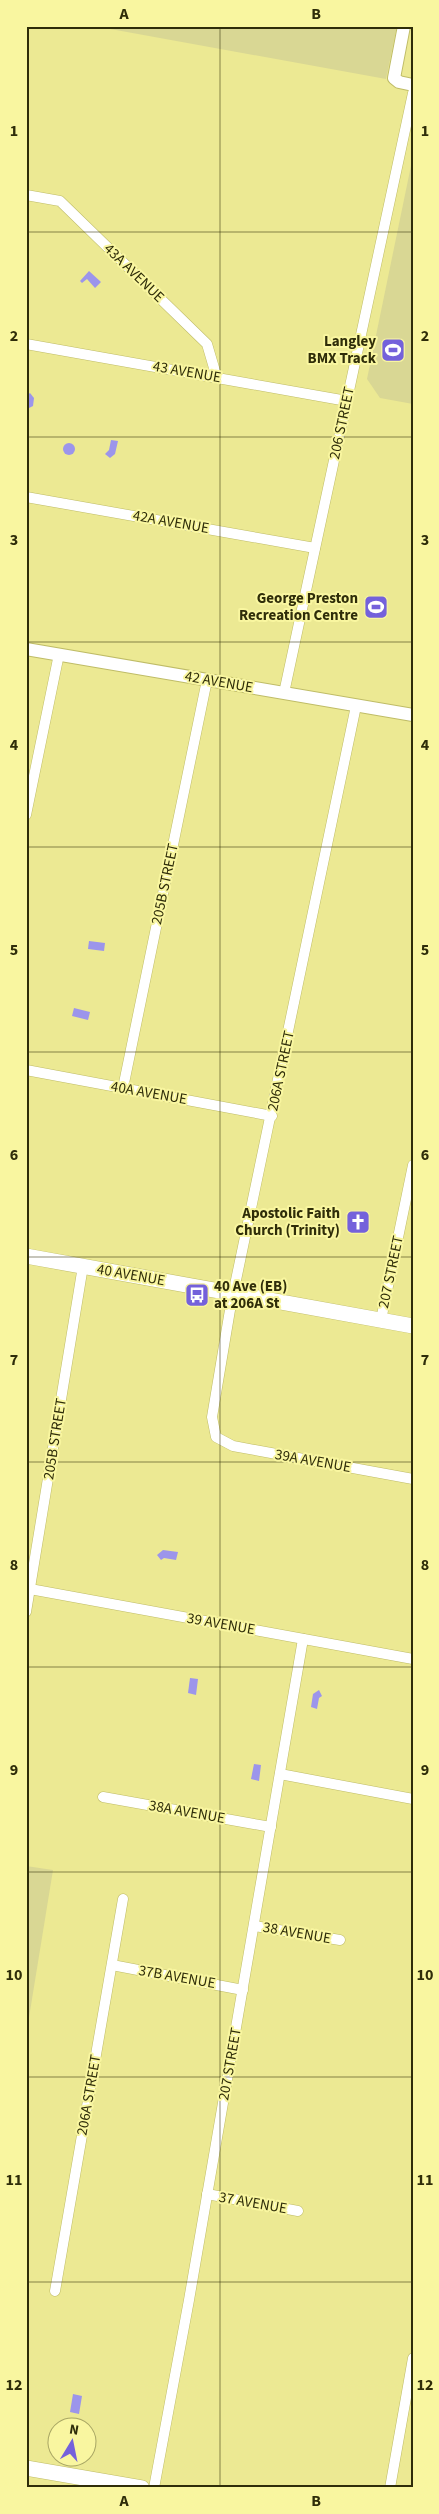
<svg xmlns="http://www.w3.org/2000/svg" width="439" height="2514" font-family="'Source Sans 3',sans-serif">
  <rect width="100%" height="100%" fill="#ece993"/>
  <g fill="#d9d794">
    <path d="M 94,26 L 397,26 L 386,79 Z"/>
    <path d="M 413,156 L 413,404 L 380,398 L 367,379 Z"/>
    <path d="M 26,1866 L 53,1870 L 26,2036 Z"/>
  </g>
  <g fill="#9c95eb">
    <path d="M 89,271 L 101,282 L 95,288 L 87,279 L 82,283 L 80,281 Z"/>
    <path d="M 30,393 L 34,398 L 33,406 L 29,408 L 26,407 L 26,396 Z"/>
    <path d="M 111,440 L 118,441 L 115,454 L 110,458 L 105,454 L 109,450 Z"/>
    <circle cx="69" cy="449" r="6"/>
    <path d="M 89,941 L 105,943 L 104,951 L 88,949 Z"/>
    <path d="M 74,1008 L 90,1012 L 88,1020 L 72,1016 Z"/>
    <path d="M 163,1550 L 178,1552 L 176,1560 L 164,1558 L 161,1560 L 157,1555 Z"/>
    <path d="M 190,1678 L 198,1679 L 196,1695 L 188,1693 Z"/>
    <path d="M 319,1690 L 322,1696 L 319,1698 L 317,1709 L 311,1707 L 313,1694 Z"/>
    <path d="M 254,1764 L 261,1765 L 259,1781 L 251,1779 Z"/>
    <path d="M 73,2394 L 82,2396 L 79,2414 L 70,2412 Z"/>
  </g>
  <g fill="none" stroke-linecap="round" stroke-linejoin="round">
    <g stroke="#bfbc67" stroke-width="11">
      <g id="minor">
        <path d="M 26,195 L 60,201 L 207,344 L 217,378"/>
        <path d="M 26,344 L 347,401"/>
        <path d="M 26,497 L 315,548"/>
        <path d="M 284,693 L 413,93"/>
        <path d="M 356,706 L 231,1304 L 212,1417 L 216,1437 L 233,1446 L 413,1479"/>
        <path d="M 26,815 L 59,654"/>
        <path d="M 26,1070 L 272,1116"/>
        <path d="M 123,1088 L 207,680"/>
        <path d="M 381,1320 L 413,1165"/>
        <path d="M 30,1589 L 413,1659"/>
        <path d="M 26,1612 L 83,1266"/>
        <path d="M 280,1774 L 413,1799"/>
        <path d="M 103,1797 L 271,1827"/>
        <path d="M 254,1926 L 340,1940"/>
        <path d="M 112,1965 L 243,1990"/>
        <path d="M 207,2194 L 298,2211"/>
        <path d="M 55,2291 L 123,1899"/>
        <path d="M 154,2488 L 189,2300 L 303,1639"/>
        <path d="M 390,2488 L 413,2358"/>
      </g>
    </g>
    <g stroke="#bfbc67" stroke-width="14">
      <g id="tertiary">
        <path d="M 404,26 L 394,78 L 399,82 L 413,85"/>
        <path d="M 26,649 L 413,715"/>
      </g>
    </g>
    <g stroke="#bfbc67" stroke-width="16">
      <g id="secondary">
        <path d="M 26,1256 L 413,1326"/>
        <path d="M 26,2468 L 142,2488"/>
      </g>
    </g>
    <use href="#minor" stroke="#fff" stroke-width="10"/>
    <use href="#tertiary" stroke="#fff" stroke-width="12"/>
    <use href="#secondary" stroke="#fff" stroke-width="15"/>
  </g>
  <path fill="none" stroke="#2f2d09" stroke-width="1" stroke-opacity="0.55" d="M 220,26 L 220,2488M 26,232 L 413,232M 26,437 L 413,437M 26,642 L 413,642M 26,847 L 413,847M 26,1052 L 413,1052M 26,1257 L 413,1257M 26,1462 L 413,1462M 26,1667 L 413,1667M 26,1872 L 413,1872M 26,2077 L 413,2077M 26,2282 L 413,2282"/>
  <defs>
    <g id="stadium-square" transform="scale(1.25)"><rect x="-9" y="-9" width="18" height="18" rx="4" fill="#7461db" stroke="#f9f6a0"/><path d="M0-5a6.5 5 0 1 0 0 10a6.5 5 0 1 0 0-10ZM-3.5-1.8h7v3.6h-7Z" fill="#fff"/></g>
    <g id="church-square" transform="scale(1.25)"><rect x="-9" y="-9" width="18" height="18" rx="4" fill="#7461db" stroke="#f9f6a0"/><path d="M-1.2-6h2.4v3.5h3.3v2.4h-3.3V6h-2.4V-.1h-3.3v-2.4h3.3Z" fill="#fff"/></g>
    <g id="bus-square" transform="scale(1.25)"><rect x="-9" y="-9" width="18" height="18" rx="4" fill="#7461db" stroke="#f9f6a0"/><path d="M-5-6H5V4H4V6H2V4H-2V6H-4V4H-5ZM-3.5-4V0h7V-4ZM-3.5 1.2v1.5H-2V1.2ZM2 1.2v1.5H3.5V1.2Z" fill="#fff"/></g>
  </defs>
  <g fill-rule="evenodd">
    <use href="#stadium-square" x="393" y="350"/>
    <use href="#stadium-square" x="376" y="607"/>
    <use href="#church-square" x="358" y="1222"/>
    <use href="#bus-square" x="197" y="1295"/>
  </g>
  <g text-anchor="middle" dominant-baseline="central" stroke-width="4" stroke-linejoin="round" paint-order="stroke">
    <g font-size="15" fill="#2f2d09" stroke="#f9f6a0">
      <text transform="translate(134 273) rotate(44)">43A AVENUE</text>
      <text transform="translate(187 372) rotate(10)">43 AVENUE</text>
      <text transform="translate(342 423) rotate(-78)">206 STREET</text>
      <text transform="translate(171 522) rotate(10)">42A AVENUE</text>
      <text transform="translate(219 682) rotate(10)">42 AVENUE</text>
      <text transform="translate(165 884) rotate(-78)">205B STREET</text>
      <text transform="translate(281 1071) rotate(-78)">206A STREET</text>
      <text transform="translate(149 1093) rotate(10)">40A AVENUE</text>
      <text transform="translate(391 1272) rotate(-78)">207 STREET</text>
      <text transform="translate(131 1275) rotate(10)">40 AVENUE</text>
      <text transform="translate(55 1439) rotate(-81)">205B STREET</text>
      <text transform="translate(313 1461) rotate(10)">39A AVENUE</text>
      <text transform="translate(221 1624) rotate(10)">39 AVENUE</text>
      <text transform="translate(187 1812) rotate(10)">38A AVENUE</text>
      <text transform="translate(297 1933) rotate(10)">38 AVENUE</text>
      <text transform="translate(177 1977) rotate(10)">37B AVENUE</text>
      <text transform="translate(230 2064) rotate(-80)">207 STREET</text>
      <text transform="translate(89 2095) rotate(-80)">206A STREET</text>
      <text transform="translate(253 2203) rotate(10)">37 AVENUE</text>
    </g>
    <g font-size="15" font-weight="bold" fill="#2f2d09" stroke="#f9f6a0" text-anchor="end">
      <text x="376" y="341">Langley<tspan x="376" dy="17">BMX Track</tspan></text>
      <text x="358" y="598">George Preston<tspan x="358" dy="17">Recreation Centre</tspan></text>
      <text x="340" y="1213">Apostolic Faith<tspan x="340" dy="17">Church (Trinity)</tspan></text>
      <text x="214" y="1286" text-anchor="start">40 Ave (EB)<tspan x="214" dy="17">at 206A St</tspan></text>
    </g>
  </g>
  <rect width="439" height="2514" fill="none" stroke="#f9f6a0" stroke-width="55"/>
  <g transform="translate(72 2442) rotate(10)"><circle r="24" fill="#f9f6a0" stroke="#a8a664"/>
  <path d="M0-4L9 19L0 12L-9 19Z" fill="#7461db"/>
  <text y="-8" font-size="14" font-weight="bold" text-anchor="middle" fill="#2f2d09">N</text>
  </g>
  <rect x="28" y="28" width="384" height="2458" fill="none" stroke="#2f2d09" stroke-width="2"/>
  <g font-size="16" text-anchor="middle" font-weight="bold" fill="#2f2d09">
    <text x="124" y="19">A</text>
    <text x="316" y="19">B</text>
    <text x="14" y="136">1</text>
    <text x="425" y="136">1</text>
    <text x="14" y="341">2</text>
    <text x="425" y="341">2</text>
    <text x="14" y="545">3</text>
    <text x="425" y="545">3</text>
    <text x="14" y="750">4</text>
    <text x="425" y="750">4</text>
    <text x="14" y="955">5</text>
    <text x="425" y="955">5</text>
    <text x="14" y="1160">6</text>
    <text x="425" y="1160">6</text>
    <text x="14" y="1365">7</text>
    <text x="425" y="1365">7</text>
    <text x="14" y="1570">8</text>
    <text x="425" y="1570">8</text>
    <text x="14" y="1775">9</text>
    <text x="425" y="1775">9</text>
    <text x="14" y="1980">10</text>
    <text x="425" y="1980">10</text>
    <text x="14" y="2185">11</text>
    <text x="425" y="2185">11</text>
    <text x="14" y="2390">12</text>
    <text x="425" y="2390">12</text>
    <text x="124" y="2506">A</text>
    <text x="316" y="2506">B</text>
  </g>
</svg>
